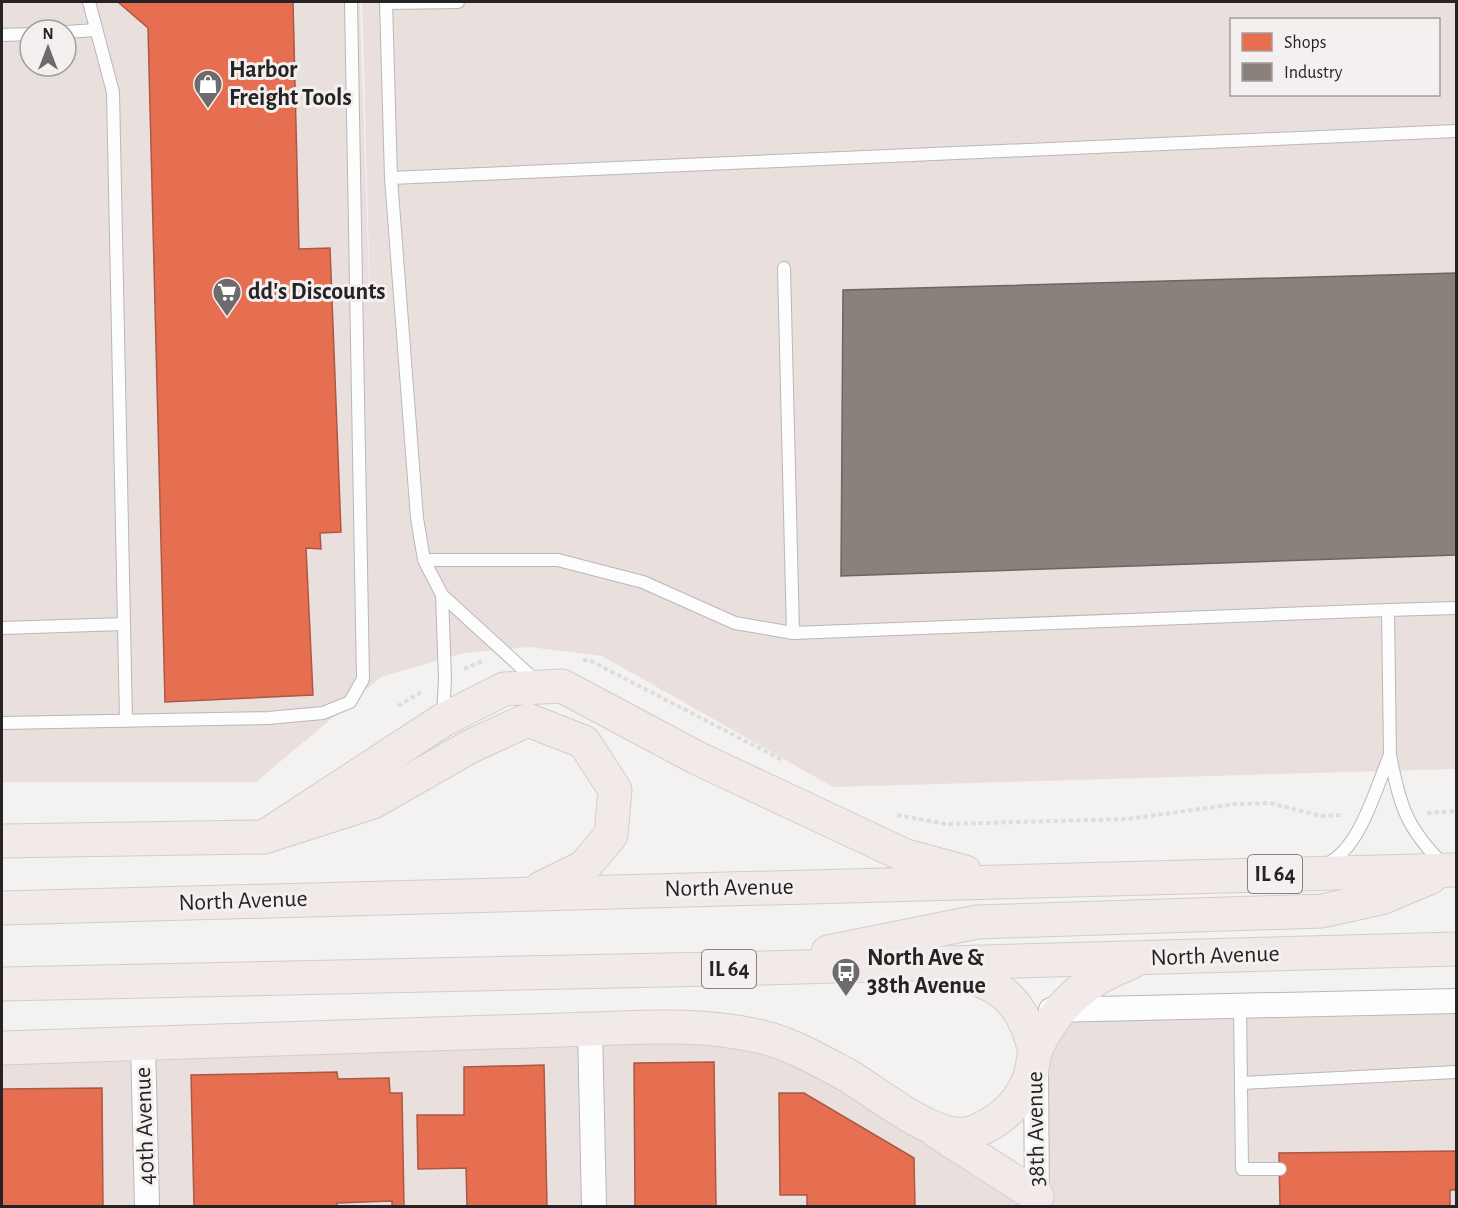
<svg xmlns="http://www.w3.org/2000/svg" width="1458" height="1208" font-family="'Alegreya Sans',sans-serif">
  <rect width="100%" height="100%" fill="#f4f1f1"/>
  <g fill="#e9e0de" fill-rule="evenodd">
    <path d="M 2,2 L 360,2 L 372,369 L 362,2 L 1456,2 L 1456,769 L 833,787 L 602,656 L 529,647 L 464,653 L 381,677 L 256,782 L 2,782 ZM 1232,20 L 1438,20 L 1438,94 L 1232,94 ZM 30,30 L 66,30 L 66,66 L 30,66 Z"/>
    <path d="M 1456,1001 L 1456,1206 L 2,1206 L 2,1048 L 764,1037 L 1036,1195 L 1035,1052 L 1060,1010 Z"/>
  </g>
  <g fill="#e76f51" stroke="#ad5843" stroke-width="1.5">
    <path d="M 118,2 L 293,2 L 299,249 L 330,248 L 341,532 L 320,533 L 321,549 L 306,548 L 313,695 L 165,702 L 148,28 Z"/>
    <path d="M 714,1062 L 716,1206 L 635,1206 L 634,1063 Z"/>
    <path d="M 544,1065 L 547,1206 L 467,1206 L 466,1168 L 418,1169 L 417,1115 L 464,1115 L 464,1067 Z"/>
    <path d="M 337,1072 L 338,1079 L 389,1078 L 390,1093 L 402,1093 L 404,1206 L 392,1206 L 392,1201 L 337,1203 L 337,1206 L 194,1206 L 191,1075 Z"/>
    <path d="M 102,1088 L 103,1206 L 2,1206 L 2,1089 Z"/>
    <path d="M 779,1093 L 804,1093 L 914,1158 L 915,1206 L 807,1206 L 807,1195 L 780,1195 Z"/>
    <path d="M 1456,1151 L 1456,1190 L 1450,1190 L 1450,1206 L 1280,1206 L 1279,1153 Z"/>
  </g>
  <path fill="#8a817c" stroke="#6c6561" stroke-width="1.5" d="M 1456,273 L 1456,555 L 841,576 L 843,290 Z"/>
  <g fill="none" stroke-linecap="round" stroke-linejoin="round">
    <g stroke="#b9b7b7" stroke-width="14">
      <g id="lane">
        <path d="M 89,2 L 113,92 L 126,721"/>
        <path d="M 386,2 L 391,178 L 417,518 L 424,560 L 442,595 L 445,679 L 443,716"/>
        <path d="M 386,3 L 458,2"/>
        <path d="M 66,32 L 96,30"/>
        <path d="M 2,35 L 30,34"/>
        <path d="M 391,178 L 1456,131"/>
        <path d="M 784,268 L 793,633 L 1388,610"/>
        <path d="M 424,560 L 558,560 L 643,582 L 735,623 L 793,633"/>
        <path d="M 442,595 L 536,681"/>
        <path d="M 2,628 L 124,624"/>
        <path d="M 2,723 L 268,718 L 323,713 L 350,702 L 363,679 L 351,2"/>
        <path d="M 1390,755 L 1388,610 L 1456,608"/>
        <path d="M 1326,864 C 1360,850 1376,787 1390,755 C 1400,806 1406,828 1444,865"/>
        <path d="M 1240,1005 L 1242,1169 L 1280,1169"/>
        <path d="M 1241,1083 L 1456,1072"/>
      </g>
    </g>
    <g stroke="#b9b7b7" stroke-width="26">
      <g id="street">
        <path d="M 1051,1010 L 1456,1001"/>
        <path d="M 590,1029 L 594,1206"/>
        <path d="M 143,1045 L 147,1206"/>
        <path d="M 1036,1071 L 1037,1206"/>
      </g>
    </g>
    <g stroke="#cfcece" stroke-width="35">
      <g id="primary">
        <path d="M 264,837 L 443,720 L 504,689 L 562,686 L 697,758 L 906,856 L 965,872"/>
        <path d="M 2,841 L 264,837 L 373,802 L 471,746 L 528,720 L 584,742 L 615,790 L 611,835 L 584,867 L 541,888"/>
        <path d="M 2,908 L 1456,870"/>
        <path d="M 828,952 L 977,922 L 1322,911 L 1381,898 L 1431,877"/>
        <path d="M 948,970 C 999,983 1023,998 1035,1052"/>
        <path d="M 2,984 L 763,968 L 1456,949"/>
        <path d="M 2,1048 L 590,1029 C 647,1027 705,1023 762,1037 C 791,1044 819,1060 845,1074 C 876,1091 938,1146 974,1132 C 1001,1121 1021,1103 1030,1076 C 1033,1067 1033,1058 1036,1049 C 1056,1006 1086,979 1130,963"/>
        <path d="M 936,1131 L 1037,1196"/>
      </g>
    </g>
    <g stroke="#dedddd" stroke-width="4" stroke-dasharray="4.5 3" stroke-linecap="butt">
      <path d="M 583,660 L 591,661 L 782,760"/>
      <path d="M 464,669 L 485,660"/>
      <path d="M 398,706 L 423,691"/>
      <path d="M 1427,813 L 1456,811"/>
      <path d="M 897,815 L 946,824 L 1127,819 L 1236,804 L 1270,803 L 1321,816 L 1342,815"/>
    </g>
    <use href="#lane" stroke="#fdfdfd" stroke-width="12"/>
    <use href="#street" stroke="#fdfdfd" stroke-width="24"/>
    <use href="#primary" stroke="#f1eae9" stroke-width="33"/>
  </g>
  <defs>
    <g id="shop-pin" transform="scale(1.5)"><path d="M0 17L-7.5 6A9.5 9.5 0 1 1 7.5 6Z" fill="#6d6b6b" stroke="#f5f0f0"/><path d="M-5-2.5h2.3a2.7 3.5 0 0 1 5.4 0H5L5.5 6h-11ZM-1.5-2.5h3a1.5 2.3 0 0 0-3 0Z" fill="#fff"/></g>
    <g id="supermarket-pin" transform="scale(1.5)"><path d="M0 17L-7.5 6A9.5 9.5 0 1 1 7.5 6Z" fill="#6d6b6b" stroke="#f5f0f0"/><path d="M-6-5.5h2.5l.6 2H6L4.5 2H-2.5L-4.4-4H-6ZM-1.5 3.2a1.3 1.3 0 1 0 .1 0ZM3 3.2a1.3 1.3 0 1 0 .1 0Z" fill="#fff"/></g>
    <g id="bus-pin" transform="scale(1.5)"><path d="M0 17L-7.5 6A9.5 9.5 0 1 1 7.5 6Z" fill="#6d6b6b" stroke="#f5f0f0"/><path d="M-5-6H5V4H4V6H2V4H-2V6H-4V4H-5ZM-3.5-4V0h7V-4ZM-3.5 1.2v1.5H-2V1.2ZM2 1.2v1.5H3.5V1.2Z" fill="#fff"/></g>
  </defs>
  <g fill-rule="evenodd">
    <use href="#shop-pin" x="208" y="84"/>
    <use href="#supermarket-pin" x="227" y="292"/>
    <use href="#bus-pin" x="846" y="972"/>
  </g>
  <g text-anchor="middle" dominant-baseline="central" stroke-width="6" stroke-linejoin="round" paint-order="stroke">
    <g fill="#f5f0f0" stroke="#636060" stroke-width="1.5">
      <rect x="1248" y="855" width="54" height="38" rx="4.5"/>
      <rect x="702" y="950" width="54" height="38" rx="4.5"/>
    </g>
    <g font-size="22" font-weight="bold" fill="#252323">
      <text x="1275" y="874">IL 64</text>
      <text x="729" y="969">IL 64</text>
    </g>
    <g font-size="24" font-weight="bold" fill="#252323" stroke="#f5f0f0" text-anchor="start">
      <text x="229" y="70">Harbor<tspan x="229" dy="28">Freight Tools</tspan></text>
      <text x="248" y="292">dd's Discounts</text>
      <text x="867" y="958">North Ave &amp;<tspan x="867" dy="28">38th Avenue</tspan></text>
    </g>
    <g font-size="24" fill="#252323" stroke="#f5f0f0">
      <text transform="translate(729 888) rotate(-1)">North Avenue</text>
      <text transform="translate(243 901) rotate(-2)">North Avenue</text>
      <text transform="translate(1215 956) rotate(-2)">North Avenue</text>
      <text transform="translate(145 1126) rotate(-92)">40th Avenue</text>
      <text transform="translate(1036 1129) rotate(-91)">38th Avenue</text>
    </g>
  </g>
  <rect width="1458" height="1208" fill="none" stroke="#252323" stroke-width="6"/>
  <rect x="1230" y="18" width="210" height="78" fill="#f5f0f0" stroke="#a29e9e" stroke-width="1.5"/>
  <rect x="1242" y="33" width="30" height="18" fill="#e76f51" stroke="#a29e9e" stroke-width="1.5"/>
  <text x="1284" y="48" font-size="18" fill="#252323">Shops</text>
  <rect x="1242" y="63" width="30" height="18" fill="#8a817c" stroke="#a29e9e" stroke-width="1.5"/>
  <text x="1284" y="78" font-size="18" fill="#252323">Industry</text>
  <g transform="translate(48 48)"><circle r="28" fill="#f5f0f0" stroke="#a29e9e" stroke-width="1.5"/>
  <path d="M0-4.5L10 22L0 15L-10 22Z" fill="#6d6b6b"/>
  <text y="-9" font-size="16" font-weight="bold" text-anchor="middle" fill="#252323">N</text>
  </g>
</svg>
